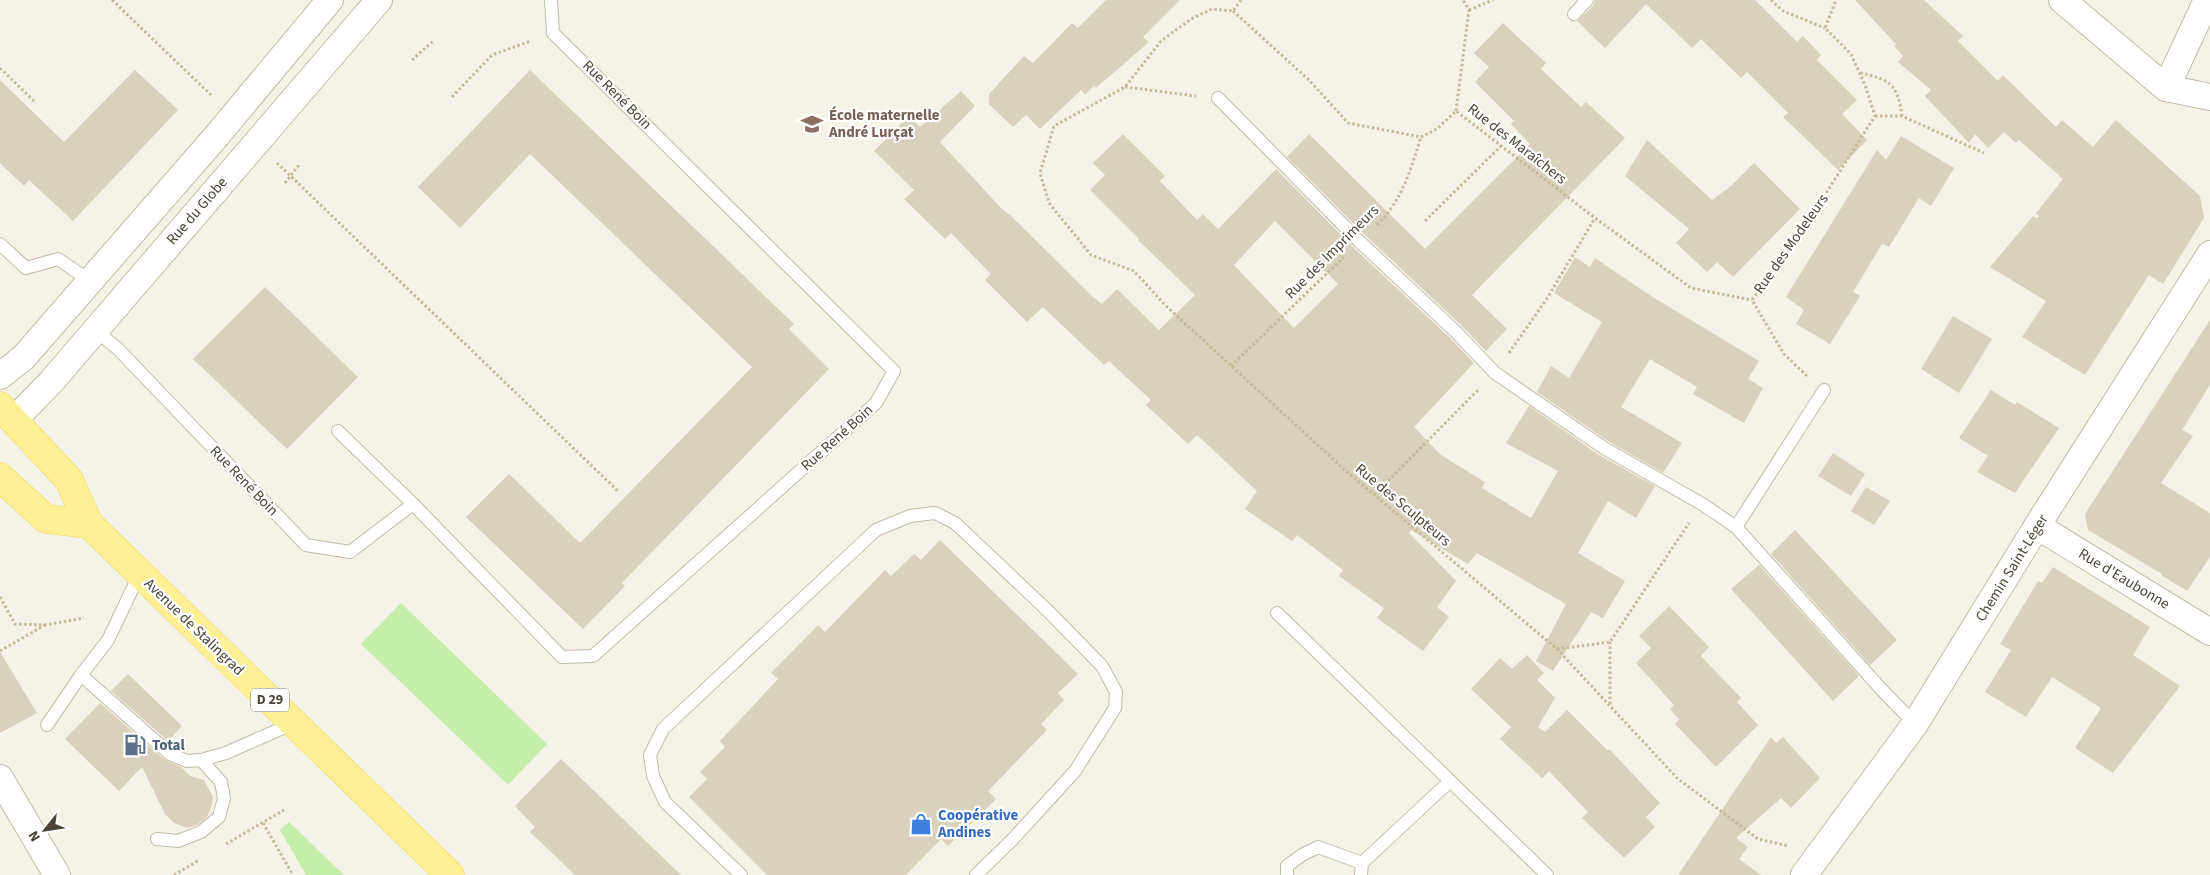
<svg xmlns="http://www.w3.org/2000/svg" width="2210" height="875" font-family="'Source Sans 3',sans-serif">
  <rect width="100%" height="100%" fill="#f5f3e7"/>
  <g fill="#c6eeab">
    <path d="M 401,603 L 547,744 L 508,785 L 361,644 Z"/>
    <path d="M 289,822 L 344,875 L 306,875 L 280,830 Z"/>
  </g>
  <g fill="#d8d1bb" fill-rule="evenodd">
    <path d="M 1106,0 L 1180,0 L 1143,37 L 1149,42 L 1096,88 L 1094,86 L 1085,95 L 1081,90 L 1040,129 L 1026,115 L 1013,127 L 989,104 L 989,94 L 1024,56 L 1033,63 L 1072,23 L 1078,28 Z"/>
    <path d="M 1595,0 L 1755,0 L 1797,42 L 1803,36 L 1821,55 L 1817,60 L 1857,100 L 1842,114 L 1867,140 L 1838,170 L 1783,117 L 1788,113 L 1747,72 L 1741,78 L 1701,39 L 1692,48 L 1646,4 L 1605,48 L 1577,21 L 1593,6 Z"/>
    <path d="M 1855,0 L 1924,0 L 1963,36 L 1958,41 L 1998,81 L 2003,75 L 2056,127 L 2062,120 L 2093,147 L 2116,120 L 2200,196 L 2204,218 L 2163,284 L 2149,275 L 2085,375 L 2022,337 L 2046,301 L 1990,267 L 2033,216 L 2037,218 L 2039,216 L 2036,213 L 2063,179 L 2019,140 L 2016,143 L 2004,132 L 1988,148 L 1975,134 L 1969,143 L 1925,96 L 1931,90 L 1898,62 L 1903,56 L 1894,46 L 1896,44 Z"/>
    <path d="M 1503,23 L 1546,63 L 1541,69 L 1581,107 L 1586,102 L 1625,138 L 1472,295 L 1507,329 L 1486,351 L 1461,325 L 1366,236 L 1287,157 L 1309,134 L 1425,249 L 1530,144 L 1511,124 L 1514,121 L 1475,82 L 1489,67 L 1474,53 Z"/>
    <path d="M 135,70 L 178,110 L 73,221 L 29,180 L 24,186 L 0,163 L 0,80 L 64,142 Z"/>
    <path d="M 530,70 L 794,324 L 789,329 L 829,369 L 622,583 L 625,586 L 583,629 L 466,517 L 509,474 L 580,543 L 752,367 L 530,154 L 460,228 L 418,187 Z"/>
    <path d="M 961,91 L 975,106 L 940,142 L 1001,208 L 1011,216 L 1091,295 L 1102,304 L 1117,289 L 1159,330 L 1195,295 L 1138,240 L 1139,239 L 1090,190 L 1105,175 L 1093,163 L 1123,134 L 1165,176 L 1160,181 L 1197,220 L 1203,214 L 1218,229 L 1276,169 L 1354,248 L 1449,337 L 1474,363 L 1414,427 L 1441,455 L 1485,482 L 1482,488 L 1531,518 L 1558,471 L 1506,443 L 1529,406 L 1599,455 L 1655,486 L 1636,518 L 1608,501 L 1578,553 L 1625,581 L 1603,618 L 1591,612 L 1553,671 L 1536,661 L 1566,604 L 1477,553 L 1468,564 L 1411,530 L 1409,533 L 1456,581 L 1437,607 L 1449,617 L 1423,651 L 1377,618 L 1384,608 L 1339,576 L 1343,570 L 1297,535 L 1292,541 L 1245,509 L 1257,491 L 1197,435 L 1188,444 L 1146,405 L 1151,400 L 1109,361 L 1104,365 L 1043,307 L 1027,322 L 985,280 L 991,274 L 951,233 L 945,239 L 904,199 L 914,190 L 874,151 L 909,116 L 920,127 ZM 1275,221 L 1338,284 L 1294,328 L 1234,265 Z"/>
    <path d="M 1901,136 L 1954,168 L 1931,206 L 1919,198 L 1889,247 L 1882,244 L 1853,292 L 1860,296 L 1830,344 L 1796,324 L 1804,310 L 1786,297 L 1877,150 L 1886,160 Z"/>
    <path d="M 1647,140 L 1712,200 L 1731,186 L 1754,163 L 1800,209 L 1733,277 L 1717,262 L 1707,272 L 1676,243 L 1689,229 L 1625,176 Z"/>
    <path d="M 1575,257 L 1590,267 L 1595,258 L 1651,296 L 1759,361 L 1748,379 L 1763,388 L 1744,423 L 1693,394 L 1697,387 L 1650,359 L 1621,407 L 1682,443 L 1663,473 L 1608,441 L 1537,392 L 1551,366 L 1569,378 L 1602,322 L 1554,293 Z"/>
    <path d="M 265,287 L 358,377 L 287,449 L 193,359 Z"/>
    <path d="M 1953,316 L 1992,339 L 1959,393 L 1921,369 Z"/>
    <path d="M 2210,320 L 2210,385 L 2182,430 L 2193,436 L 2161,483 L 2210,513 L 2210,557 L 2187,591 L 2161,575 L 2162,574 L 2088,530 L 2085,514 Z"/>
    <path d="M 1991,390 L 2015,405 L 2017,402 L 2059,428 L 2015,493 L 1977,472 L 1988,456 L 1959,438 Z"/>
    <path d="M 1833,453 L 1865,474 L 1851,496 L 1818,476 Z"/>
    <path d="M 1866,487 L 1890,501 L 1874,525 L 1851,511 Z"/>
    <path d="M 1795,530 L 1897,640 L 1870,665 L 1771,554 Z"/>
    <path d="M 940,540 L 1078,674 L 1058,693 L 1064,700 L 1041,724 L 1047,730 L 988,791 L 996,799 L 948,846 L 941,839 L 906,875 L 767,875 L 689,797 L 707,779 L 700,772 L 725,747 L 720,741 L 778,679 L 771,673 L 818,625 L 825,632 L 885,570 L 891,576 L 914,554 L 921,560 Z"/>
    <path d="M 1759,565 L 1859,676 L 1833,701 L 1731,589 Z"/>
    <path d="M 2053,567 L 2150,627 L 2133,655 L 2180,686 L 2113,773 L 2075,748 L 2101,708 L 2052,677 L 2026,717 L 1985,692 L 2011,650 L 2000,644 L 2038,581 L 2042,583 Z"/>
    <path d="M 1669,606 L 1709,647 L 1701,656 L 1741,698 L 1737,702 L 1758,725 L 1716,767 L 1675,724 L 1679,719 L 1670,709 L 1674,705 L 1636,663 L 1651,648 L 1639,636 Z"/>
    <path d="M 0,652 L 37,713 L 0,733 Z"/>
    <path d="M 1527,655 L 1544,673 L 1537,680 L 1555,698 L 1538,727 L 1545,732 L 1567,710 L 1608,751 L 1609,749 L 1660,803 L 1646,817 L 1655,827 L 1624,858 L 1582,818 L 1588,812 L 1549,771 L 1542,778 L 1500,739 L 1511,727 L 1471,689 L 1500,658 L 1512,669 Z"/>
    <path d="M 128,674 L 182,726 L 168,741 L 111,691 Z"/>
    <path d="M 100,703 L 165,760 L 181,767 L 190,776 L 204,780 L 213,797 L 211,808 L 207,817 L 197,825 L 187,828 L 174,823 L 165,814 L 142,767 L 119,791 L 65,739 Z"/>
    <path d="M 1771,737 L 1776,743 L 1783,737 L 1820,778 L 1791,808 L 1781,798 L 1736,838 L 1748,847 L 1739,859 L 1761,875 L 1678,875 Z"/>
    <path d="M 561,759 L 681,875 L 575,875 L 530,832 L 535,827 L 515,806 Z"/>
  </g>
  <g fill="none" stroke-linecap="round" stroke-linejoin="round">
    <g stroke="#c2bca8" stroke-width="14">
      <g id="service">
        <path d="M 1574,14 L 1587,0"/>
        <path d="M 1218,98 L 1360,242 L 1455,331 L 1495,373 L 1604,448 L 1702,504 L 1736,527 L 1881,689 L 1915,724"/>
        <path d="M 0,244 L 26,268 L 58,259 L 90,281"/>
        <path d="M 95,330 L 118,349 L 306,545 L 350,552 L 413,504"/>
        <path d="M 338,431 L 413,504 L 562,657 L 593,656 L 876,403 L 894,371 L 553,33 L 551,0"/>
        <path d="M 1736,527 L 1824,390"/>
        <path d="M 1277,613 L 1547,875"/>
        <path d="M 81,675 L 170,754 L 187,761 L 201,760 L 226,753 L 294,723"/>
        <path d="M 47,725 L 81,675 L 108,640 L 140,573"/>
        <path d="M 157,839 L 178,841 L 201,832 L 219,817 L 224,798 L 221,782 L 201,760"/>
        <path d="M 741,875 L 665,802 L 653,776 L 650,755 L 663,729 L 876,530 L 910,516 L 935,513 L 955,523 L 1047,610 L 1102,666 L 1116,692 L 1115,708 L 1075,771 L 1012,840 L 976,875"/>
        <path d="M 1287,875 L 1287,866 L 1302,855 L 1318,847 L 1362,863"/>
        <path d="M 1361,875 L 1362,863 L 1450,781"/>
      </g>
    </g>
    <g stroke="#c2bca8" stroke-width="28">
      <g id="minor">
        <path d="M 2062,0 L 2166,88 L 2210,97"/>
        <path d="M 2166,88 L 2207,0"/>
        <path d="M 0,376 L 23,358 L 214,139 L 330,0"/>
        <path d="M 13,421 L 51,382 L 379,0"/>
        <path d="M 2037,526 L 2210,632"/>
        <path d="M 0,778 L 57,875"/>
        <path d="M 1804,875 L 1915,724 L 2037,526 L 2210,254"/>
      </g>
    </g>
    <g stroke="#f0d859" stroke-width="29">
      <g id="primary">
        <path d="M 0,406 L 69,480 L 89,524 L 450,875"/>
        <path d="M 0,477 L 46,519 L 89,524"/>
      </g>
    </g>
    <g stroke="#c5bb98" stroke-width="3" stroke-dasharray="2.5 2.5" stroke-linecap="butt">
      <path d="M 112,0 L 211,95"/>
      <path d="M 1241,0 L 1233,11 L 1212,9 L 1191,19 L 1161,41 L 1125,87 L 1054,126 L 1040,173 L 1049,203 L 1091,255 L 1134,271 L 1166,306 L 1346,471 L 1557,649 L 1677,778 L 1758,839 L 1789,846"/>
      <path d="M 1771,0 L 1783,11 L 1825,28"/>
      <path d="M 1469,10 L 1493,0"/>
      <path d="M 1233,11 L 1309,80 L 1348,123 L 1421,137 L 1437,129 L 1456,111 L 1595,218 L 1691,288 L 1752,300"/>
      <path d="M 412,60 L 433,41"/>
      <path d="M 0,68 L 36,103"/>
      <path d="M 1860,73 C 1890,79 1898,85 1902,116"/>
      <path d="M 1125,87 L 1196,96"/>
      <path d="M 452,97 L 492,55 L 531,41"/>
      <path d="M 1456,111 L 1469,10 L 1463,0"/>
      <path d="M 1875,116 L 1902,116 L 1984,153"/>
      <path d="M 277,163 L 619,492"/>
      <path d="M 285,183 L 299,165"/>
      <path d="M 1425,221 L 1501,146"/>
      <path d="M 1377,225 C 1403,199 1410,171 1421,137"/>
      <path d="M 1509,353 L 1546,300 L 1595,218"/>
      <path d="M 1231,366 L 1344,257"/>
      <path d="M 1807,376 L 1784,354 L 1752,300 L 1814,212 L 1875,116 L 1865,85 L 1851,54 L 1825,28 L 1836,0"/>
      <path d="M 1374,495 L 1479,389"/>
      <path d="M 0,597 L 15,624 L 45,625 L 84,618"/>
      <path d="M 1557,649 L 1610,642 L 1689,523"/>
      <path d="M 0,651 L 45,625"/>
      <path d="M 1610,704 L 1610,642"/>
      <path d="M 263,823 L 293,875"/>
      <path d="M 226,844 L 284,810"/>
      <path d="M 174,875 L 199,860"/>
    </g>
    <use href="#service" stroke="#fff" stroke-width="12"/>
    <use href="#minor" stroke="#fff" stroke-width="26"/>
    <use href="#primary" stroke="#fff096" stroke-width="28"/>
  </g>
  <defs>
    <g id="school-bare" transform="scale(1.725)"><path d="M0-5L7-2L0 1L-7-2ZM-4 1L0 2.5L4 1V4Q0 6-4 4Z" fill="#8d6e63" stroke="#fff" stroke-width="2.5" paint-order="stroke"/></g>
    <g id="fuel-bare" transform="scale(1.725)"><path d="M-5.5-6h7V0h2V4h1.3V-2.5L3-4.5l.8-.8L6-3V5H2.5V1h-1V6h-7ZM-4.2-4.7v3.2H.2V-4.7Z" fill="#5c6f8a" stroke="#fff" stroke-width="2.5" paint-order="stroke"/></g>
    <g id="shop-bare" transform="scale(1.725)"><path d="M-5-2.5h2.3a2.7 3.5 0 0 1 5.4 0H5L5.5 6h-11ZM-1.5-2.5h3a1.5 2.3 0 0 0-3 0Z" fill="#3f7fe0" stroke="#fff" stroke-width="2.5" paint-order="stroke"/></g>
  </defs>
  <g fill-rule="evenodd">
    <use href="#school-bare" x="812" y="124"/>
    <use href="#fuel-bare" x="135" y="745"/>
    <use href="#shop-bare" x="921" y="824"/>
  </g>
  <g text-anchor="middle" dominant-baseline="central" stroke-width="4.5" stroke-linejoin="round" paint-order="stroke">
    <rect fill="#fff" stroke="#807c72" stroke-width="1" x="251" y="688.5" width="38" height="23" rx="4"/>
    <g font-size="14" font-weight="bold" fill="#494435">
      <text x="270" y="700">D 29</text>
    </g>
    <g font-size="15" fill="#494435" stroke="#fff">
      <text transform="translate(617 95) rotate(45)">Rue René Boin</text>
      <text transform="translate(1517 144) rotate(38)">Rue des Maraîchers</text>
      <text transform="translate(197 211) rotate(-49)">Rue du Globe</text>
      <text transform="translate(1791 244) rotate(-55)">Rue des Modeleurs</text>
      <text transform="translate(1332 252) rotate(-45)">Rue des Imprimeurs</text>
      <text transform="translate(837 438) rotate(-42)">Rue René Boin</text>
      <text transform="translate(244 481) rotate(46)">Rue René Boin</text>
      <text transform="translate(1403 505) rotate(40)">Rue des Sculpteurs</text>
      <text transform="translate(2012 568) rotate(-58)">Chemin Saint-Léger</text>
      <text transform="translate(2124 579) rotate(31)">Rue d'Eaubonne</text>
      <text transform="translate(194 627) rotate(44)">Avenue de Stalingrad</text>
    </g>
    <g font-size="15" font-weight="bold" fill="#785e54" stroke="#fff" text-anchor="start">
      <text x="829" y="115">École maternelle<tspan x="829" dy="17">André Lurçat</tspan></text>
    </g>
    <g font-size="15" font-weight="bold" fill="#4e5e75" stroke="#fff" text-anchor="start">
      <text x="152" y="745">Total</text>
    </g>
    <g font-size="15" font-weight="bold" fill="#366cbe" stroke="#fff" text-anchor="start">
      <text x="938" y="815">Coopérative<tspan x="938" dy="17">Andines</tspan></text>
    </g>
  </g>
  <g transform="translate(45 830) rotate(240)" stroke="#ffffff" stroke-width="4" paint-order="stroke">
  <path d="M0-4L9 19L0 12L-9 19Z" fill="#494435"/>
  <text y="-8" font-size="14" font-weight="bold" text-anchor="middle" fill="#494435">N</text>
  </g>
</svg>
